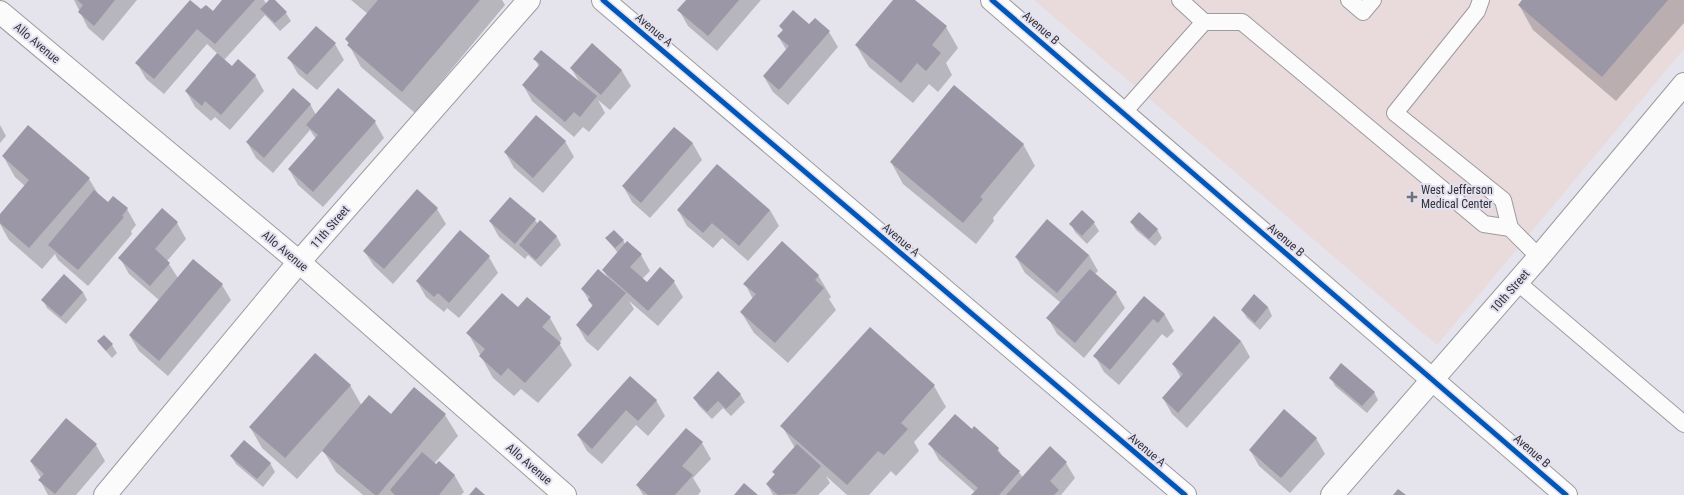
<svg xmlns="http://www.w3.org/2000/svg" width="1684" height="495" font-family="'Roboto Condensed',sans-serif">
  <rect width="100%" height="100%" fill="#e5e4ec"/>
  <path fill="#e9dadc" d="M 1034,0 L 1684,0 L 1684,49 L 1437,345 Z"/>
  <g fill="#0003">
    <path d="M 74,0 L 137,0 L 103,41 L 88,28 Z"/>
    <path d="M 224,0 L 264,0 L 266,4 L 271,0 L 274,0 L 286,13 L 291,21 L 280,31 L 265,15 L 224,60 L 232,67 L 255,75 L 264,91 L 230,130 L 215,117 L 211,121 L 195,107 L 186,91 L 218,54 L 207,44 L 164,94 L 146,79 L 137,63 L 201,11 L 213,12 Z"/>
    <path d="M 351,0 L 502,0 L 505,5 L 415,113 L 361,67 L 349,45 L 347,39 L 368,14 Z"/>
    <path d="M 687,0 L 761,0 L 717,51 L 688,26 L 679,10 Z"/>
    <path d="M 894,0 L 914,0 L 946,27 L 958,48 L 946,63 L 952,75 L 938,92 L 929,84 L 913,103 L 869,67 L 856,45 Z"/>
    <path d="M 1523,0 L 1684,0 L 1684,23 L 1616,101 L 1533,30 L 1519,5 Z"/>
    <path d="M 809,25 L 829,32 L 838,47 L 788,105 L 773,92 L 764,77 L 787,51 L 778,36 L 783,31 L 781,26 Z"/>
    <path d="M 335,44 L 344,60 L 317,90 L 298,74 L 289,58 Z"/>
    <path d="M 592,44 L 622,71 L 631,86 L 610,110 L 598,100 L 605,113 L 589,132 L 583,127 L 574,137 L 532,101 L 523,85 L 539,67 L 535,59 L 580,83 L 571,68 Z"/>
    <path d="M 310,104 L 316,115 L 375,122 L 384,138 L 323,207 L 298,185 L 289,169 L 316,139 L 310,130 L 273,173 L 256,158 L 247,142 Z"/>
    <path d="M 0,125 L 6,136 L 0,143 Z"/>
    <path d="M 28,126 L 89,179 L 100,197 L 108,204 L 127,209 L 136,225 L 131,231 L 132,234 L 88,286 L 58,260 L 55,254 L 42,269 L 9,240 L 0,224 L 0,216 L 25,186 L 15,177 L 3,156 Z"/>
    <path d="M 674,128 L 693,144 L 702,160 L 650,218 L 632,202 L 623,186 Z"/>
    <path d="M 565,141 L 574,157 L 543,193 L 514,168 L 505,152 Z"/>
    <path d="M 1023,144 L 1035,166 L 993,218 L 994,221 L 976,244 L 903,184 L 891,162 Z"/>
    <path d="M 510,198 L 535,220 L 538,224 L 540,222 L 557,237 L 561,245 L 541,267 L 528,255 L 525,259 L 499,237 L 490,221 Z"/>
    <path d="M 437,209 L 446,224 L 393,284 L 374,266 L 364,251 Z"/>
    <path d="M 162,210 L 177,223 L 186,239 L 167,261 L 178,278 L 222,285 L 231,300 L 168,376 L 139,351 L 130,336 L 159,300 L 129,274 L 120,258 Z"/>
    <path d="M 678,210 L 770,210 L 779,226 L 748,261 L 722,238 L 713,248 L 687,226 Z"/>
    <path d="M 1131,222 L 1157,229 L 1162,238 L 1155,246 L 1136,230 Z"/>
    <path d="M 1094,223 L 1099,231 L 1087,244 L 1075,232 L 1071,224 Z"/>
    <path d="M 606,238 L 623,240 L 625,244 L 641,255 L 650,271 L 642,279 L 647,283 L 674,282 L 683,297 L 658,326 L 629,301 L 634,309 L 598,351 L 586,341 L 577,325 L 593,307 L 582,289 L 608,278 L 603,270 L 618,253 Z"/>
    <path d="M 1089,255 L 1098,271 L 1095,274 L 1116,293 L 1125,308 L 1084,358 L 1057,334 L 1048,318 L 1061,303 L 1025,273 L 1016,257 Z"/>
    <path d="M 489,257 L 498,273 L 459,318 L 447,308 L 444,312 L 426,297 L 417,281 Z"/>
    <path d="M 818,275 L 831,297 L 829,299 L 836,310 L 788,363 L 754,333 L 741,312 L 753,299 L 745,284 Z"/>
    <path d="M 83,292 L 87,300 L 66,324 L 47,308 L 43,300 Z"/>
    <path d="M 1254,296 L 1268,307 L 1272,316 L 1260,330 L 1247,318 L 1242,310 Z"/>
    <path d="M 1144,298 L 1165,315 L 1174,331 L 1167,338 L 1162,334 L 1119,385 L 1104,372 L 1095,356 Z"/>
    <path d="M 550,318 L 562,339 L 559,343 L 572,365 L 538,403 L 521,389 L 514,396 L 493,378 L 468,333 Z"/>
    <path d="M 1241,341 L 1250,357 L 1187,428 L 1172,414 L 1163,398 L 1181,378 L 1173,364 Z"/>
    <path d="M 98,342 L 112,345 L 117,353 L 112,358 Z"/>
    <path d="M 630,377 L 656,400 L 665,416 L 648,436 L 636,425 L 602,464 L 587,451 L 578,435 Z"/>
    <path d="M 1331,378 L 1374,392 L 1378,400 L 1367,413 L 1335,386 Z"/>
    <path d="M 350,385 L 362,406 L 391,415 L 414,388 L 445,415 L 458,436 L 434,464 L 436,466 L 439,463 L 455,476 L 464,492 L 461,495 L 363,495 L 336,472 L 323,450 L 297,479 L 262,448 L 250,427 Z"/>
    <path d="M 934,386 L 946,407 L 914,442 L 919,451 L 896,476 L 891,471 L 869,495 L 847,495 L 826,476 L 830,483 L 818,495 L 773,495 L 767,484 L 775,475 L 773,472 L 795,448 L 782,426 Z"/>
    <path d="M 740,394 L 745,402 L 731,416 L 723,408 L 712,419 L 699,406 L 694,398 Z"/>
    <path d="M 973,430 L 998,449 L 1004,459 L 1019,472 L 1023,478 L 1066,463 L 1075,478 L 1061,495 L 973,495 L 975,492 L 939,460 L 930,444 Z"/>
    <path d="M 1316,438 L 1325,454 L 1290,493 L 1259,466 L 1250,450 Z"/>
    <path d="M 702,443 L 711,459 L 693,478 L 701,491 L 698,495 L 643,495 L 637,485 Z"/>
    <path d="M 96,445 L 105,461 L 76,495 L 48,495 L 40,480 L 41,478 L 31,462 Z"/>
    <path d="M 231,456 L 270,463 L 275,472 L 263,487 L 236,464 Z"/>
  </g>
  <g fill="#9b97a6">
    <path d="M 77,0 L 115,0 L 94,26 L 78,12 L 83,5 Z"/>
    <path d="M 190,0 L 201,9 L 206,5 L 213,11 L 222,0 L 255,0 L 215,44 L 197,29 L 154,79 L 135,63 Z"/>
    <path d="M 269,0 L 275,0 L 287,12 L 275,23 L 260,9 Z"/>
    <path d="M 378,0 L 480,0 L 402,92 L 347,45 L 349,43 L 345,39 Z"/>
    <path d="M 686,0 L 739,0 L 708,36 L 677,10 Z"/>
    <path d="M 893,0 L 915,0 L 947,26 L 932,45 L 941,53 L 926,71 L 917,63 L 901,83 L 855,45 Z"/>
    <path d="M 1522,0 L 1668,0 L 1602,77 L 1518,5 Z"/>
    <path d="M 793,10 L 809,24 L 815,18 L 830,31 L 779,90 L 763,76 L 789,46 L 777,36 L 783,30 L 779,26 Z"/>
    <path d="M 316,26 L 336,43 L 307,75 L 287,58 Z"/>
    <path d="M 592,43 L 622,70 L 601,95 L 570,68 Z"/>
    <path d="M 541,50 L 597,96 L 580,117 L 574,112 L 565,122 L 522,85 L 540,64 L 533,59 Z"/>
    <path d="M 217,53 L 232,66 L 238,59 L 256,75 L 221,115 L 205,101 L 202,106 L 185,91 Z"/>
    <path d="M 954,85 L 1024,144 L 980,197 L 983,199 L 963,223 L 890,162 Z"/>
    <path d="M 293,88 L 311,104 L 264,158 L 246,142 Z"/>
    <path d="M 338,88 L 376,121 L 313,192 L 288,169 L 318,135 L 306,125 Z"/>
    <path d="M 536,115 L 566,141 L 533,178 L 504,152 Z"/>
    <path d="M 28,125 L 90,178 L 29,248 L 0,223 L 0,214 L 29,180 L 2,156 Z"/>
    <path d="M 674,127 L 693,143 L 641,203 L 622,186 Z"/>
    <path d="M 717,164 L 770,210 L 739,246 L 712,223 L 703,233 L 677,210 Z"/>
    <path d="M 417,189 L 438,208 L 384,269 L 363,251 Z"/>
    <path d="M 94,190 L 108,202 L 113,196 L 128,208 L 122,216 L 124,217 L 78,270 L 48,245 Z"/>
    <path d="M 510,197 L 536,219 L 515,244 L 489,221 Z"/>
    <path d="M 162,208 L 178,222 L 155,249 L 170,263 L 150,286 L 118,258 Z"/>
    <path d="M 1082,210 L 1095,222 L 1082,236 L 1069,224 Z"/>
    <path d="M 1139,212 L 1158,229 L 1149,239 L 1130,222 Z"/>
    <path d="M 1047,219 L 1089,255 L 1057,293 L 1015,257 Z"/>
    <path d="M 540,220 L 557,236 L 536,260 L 519,245 Z"/>
    <path d="M 460,230 L 490,256 L 449,303 L 438,293 L 434,297 L 416,281 Z"/>
    <path d="M 614,230 L 624,240 L 615,248 L 605,238 Z"/>
    <path d="M 627,241 L 642,254 L 630,267 L 647,282 L 660,267 L 675,281 L 648,311 L 602,270 Z"/>
    <path d="M 782,241 L 819,275 L 815,280 L 824,288 L 775,343 L 740,312 L 756,294 L 743,284 Z"/>
    <path d="M 193,259 L 223,284 L 159,361 L 129,335 Z"/>
    <path d="M 598,269 L 626,293 L 588,336 L 576,325 L 593,305 L 588,300 L 590,297 L 581,289 Z"/>
    <path d="M 1090,269 L 1117,292 L 1075,343 L 1046,318 Z"/>
    <path d="M 64,274 L 83,292 L 61,317 L 41,300 Z"/>
    <path d="M 502,293 L 518,307 L 527,297 L 551,317 L 542,327 L 561,343 L 525,383 L 508,368 L 501,376 L 479,356 L 485,349 L 466,333 Z"/>
    <path d="M 1254,294 L 1268,307 L 1255,323 L 1241,310 Z"/>
    <path d="M 1144,296 L 1165,314 L 1158,323 L 1153,319 L 1110,370 L 1093,356 Z"/>
    <path d="M 1214,316 L 1241,341 L 1178,413 L 1162,398 L 1183,374 L 1172,364 Z"/>
    <path d="M 870,327 L 935,385 L 901,423 L 908,429 L 884,455 L 878,451 L 847,485 L 780,426 Z"/>
    <path d="M 104,335 L 113,344 L 106,351 L 97,341 Z"/>
    <path d="M 315,353 L 351,385 L 285,458 L 249,427 Z"/>
    <path d="M 1341,363 L 1375,392 L 1362,406 L 1329,378 Z"/>
    <path d="M 718,371 L 741,394 L 726,409 L 718,401 L 707,412 L 693,398 Z"/>
    <path d="M 630,376 L 657,400 L 638,421 L 626,410 L 592,449 L 577,435 Z"/>
    <path d="M 414,387 L 446,414 L 378,495 L 375,495 L 322,451 L 369,395 L 391,414 Z"/>
    <path d="M 1284,409 L 1317,438 L 1281,478 L 1249,450 Z"/>
    <path d="M 955,414 L 972,429 L 974,426 L 999,448 L 997,451 L 1020,471 L 999,495 L 971,495 L 978,488 L 928,444 Z"/>
    <path d="M 66,418 L 97,444 L 55,494 L 38,480 L 44,474 L 30,461 Z"/>
    <path d="M 686,428 L 703,442 L 682,466 L 693,475 L 675,495 L 648,495 L 636,485 Z"/>
    <path d="M 244,440 L 271,463 L 257,479 L 230,456 Z"/>
    <path d="M 797,444 L 821,466 L 796,494 L 778,495 L 766,484 L 775,474 L 772,472 Z"/>
    <path d="M 1050,446 L 1067,462 L 1050,481 L 1059,490 L 1054,495 L 1006,495 Z"/>
    <path d="M 422,452 L 436,464 L 439,461 L 455,475 L 439,495 L 395,495 L 390,490 Z"/>
    <path d="M 744,483 L 758,495 L 734,495 Z"/>
    <path d="M 476,487 L 485,495 L 469,495 Z"/>
    <path d="M 1398,489 L 1406,495 L 1393,495 Z"/>
  </g>
  <g fill="none" stroke-linecap="round" stroke-linejoin="round">
    <g stroke="#9c9ba1" stroke-width="18">
      <g id="service">
        <path d="M 1349,0 L 1363,12 L 1373,0"/>
        <path d="M 1481,0 L 1477,11 L 1395,113 L 1503,200 L 1510,228"/>
        <path d="M 1204,22 L 1242,22 L 1484,224 L 1510,228 L 1539,257"/>
        <path d="M 1123,113 L 1204,22 L 1180,0"/>
        <path d="M 1517,282 L 1684,424"/>
      </g>
    </g>
    <g stroke="#9c9ba1" stroke-width="24">
      <g id="minor">
        <path d="M 603,0 L 1185,495"/>
        <path d="M 0,12 L 299,262 L 565,495"/>
        <path d="M 105,495 L 299,262 L 529,0"/>
        <path d="M 1332,495 L 1539,257 L 1684,84"/>
      </g>
    </g>
    <g stroke="#9c9ba1" stroke-width="24">
      <path id="tertiary" d="M 992,0 L 1566,495"/>
    </g>
    <use href="#service" stroke="#fbfbfc" stroke-width="16"/>
    <use href="#minor" stroke="#fbfbfc" stroke-width="22"/>
    <use href="#tertiary" stroke="#fbfbfc" stroke-width="22"/>
    <g stroke="#e3e0ef" stroke-width="8">
      <g id="cycleway">
        <path d="M 603,0 L 1185,495"/>
        <path d="M 992,0 L 1566,495"/>
      </g>
    </g>
    <use href="#cycleway" stroke="#0057b8" stroke-width="5"/>
  </g>
  <path fill="#727178" stroke="#e3e0ef" stroke-width="1.5" d="M1410 191h4v4h4v4h-4v4h-4v-4h-4v-4h4z"/>
  <g text-anchor="middle" dominant-baseline="central" stroke-width="4" stroke-linejoin="round" paint-order="stroke">
    <g font-size="12" fill="#343339" stroke="#e3e0ef">
      <text transform="translate(1041 28) rotate(41)">Avenue B</text>
      <text transform="translate(654 30) rotate(40)">Avenue A</text>
      <text transform="translate(37 43) rotate(40)">Allo Avenue</text>
      <text transform="translate(330 227) rotate(-49)">11th Street</text>
      <text transform="translate(901 240) rotate(40)">Avenue A</text>
      <text transform="translate(1286 240) rotate(41)">Avenue B</text>
      <text transform="translate(285 251) rotate(40)">Allo Avenue</text>
      <text transform="translate(1510 291) rotate(-49)">10th Street</text>
      <text transform="translate(1147 450) rotate(40)">Avenue A</text>
      <text transform="translate(1532 451) rotate(41)">Avenue B</text>
      <text transform="translate(529 464) rotate(41)">Allo Avenue</text>
    </g>
    <g font-size="12" fill="#343339" stroke="#e3e0ef" text-anchor="start">
      <text x="1421" y="190">West Jefferson<tspan x="1421" dy="14">Medical Center</tspan></text>
    </g>
  </g>
</svg>
